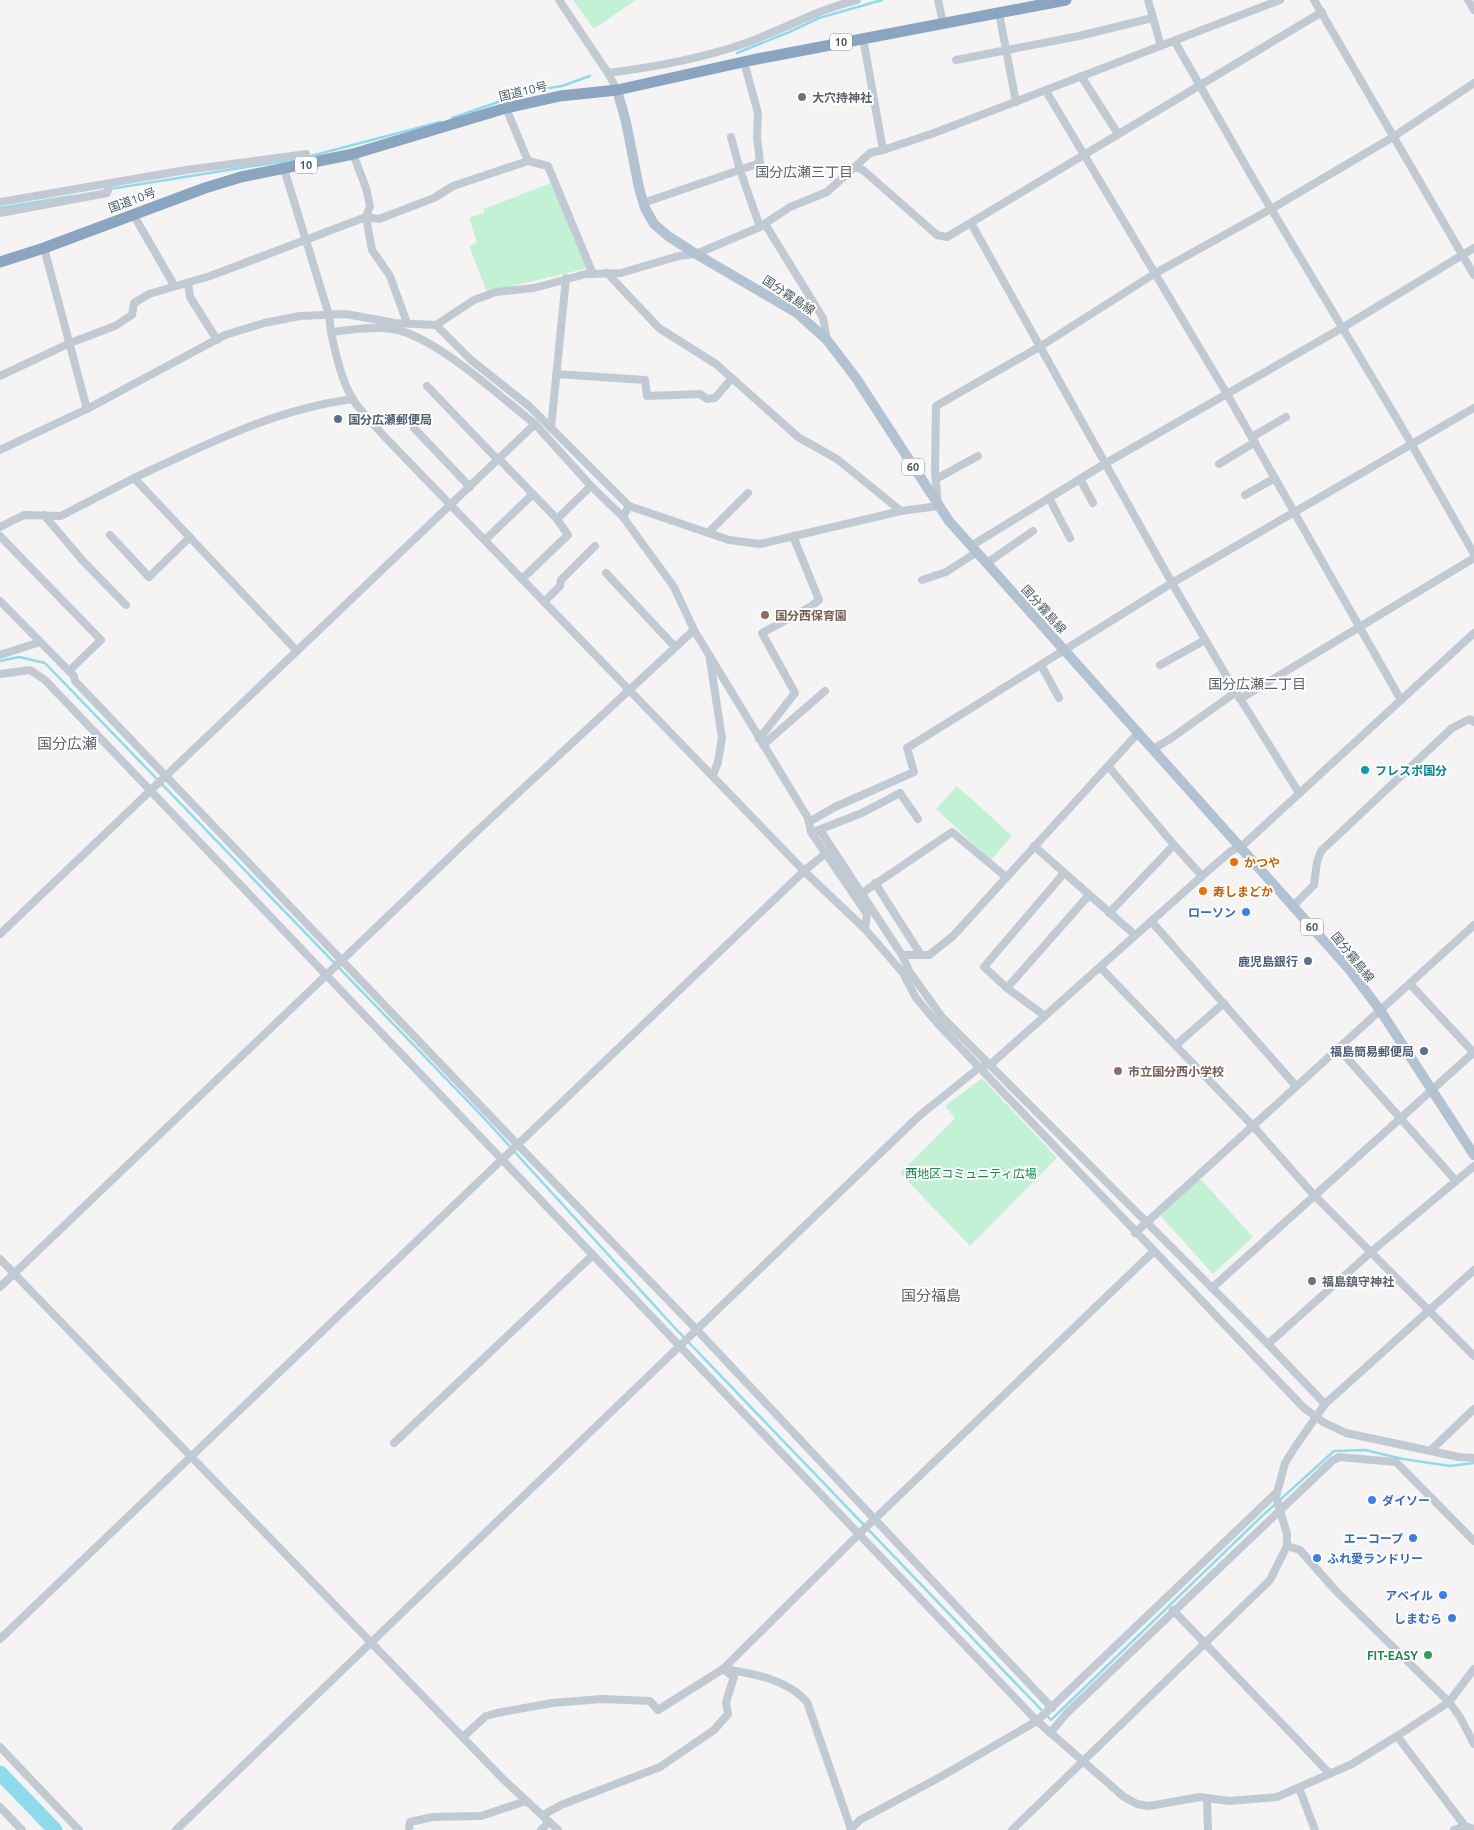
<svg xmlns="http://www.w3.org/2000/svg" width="1474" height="1830" font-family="Ubuntu,'Noto Sans JP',sans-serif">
  <rect width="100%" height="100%" fill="#f5f3f3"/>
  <g fill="#c3f1d5">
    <path d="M 573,0 L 636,0 L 594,29 Z"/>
    <path d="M 551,183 L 588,268 L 487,292 L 469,246 L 477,242 L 469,218 L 484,213 L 484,209 Z"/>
    <path d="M 957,786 L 1012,836 L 991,860 L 936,809 Z"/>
    <path d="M 982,1078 L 1057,1158 L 970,1246 L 900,1173 L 955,1118 L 945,1106 Z"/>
    <path d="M 1197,1175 L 1253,1237 L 1213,1274 L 1157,1212 Z"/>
  </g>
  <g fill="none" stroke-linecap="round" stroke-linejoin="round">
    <g stroke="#90daee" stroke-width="2.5">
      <path d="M 737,53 L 787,33 L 819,18 L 882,0"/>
      <path d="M 452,118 L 530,91 L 562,86 L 590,76"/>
      <path d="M 307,157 L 440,122"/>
      <path d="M 110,189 L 297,159"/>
      <path d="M 0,208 L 72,196"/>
      <path d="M 0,661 L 19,657 L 45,663 L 483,1117 L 673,1326 L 1051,1720 L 1261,1517 L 1334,1451 L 1365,1450 L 1403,1459 L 1450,1466 L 1474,1463"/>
    </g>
    <path stroke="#90daee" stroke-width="15" d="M 0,1773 L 55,1830"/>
    <g stroke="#c1cad2" stroke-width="8">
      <path d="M 559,0 L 608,73 L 617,90"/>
      <path d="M 938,0 L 943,23"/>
      <path d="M 1148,0 L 1161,46"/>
      <path d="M 1314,0 L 1474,275"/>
      <path d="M 1468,0 L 1474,10"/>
      <path d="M 999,13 L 1016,102"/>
      <path d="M 863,38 L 883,150"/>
      <path d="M 1175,42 L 1255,182 L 1400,424 L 1474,554"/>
      <path d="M 956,60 L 1079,36 L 1152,18"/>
      <path d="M 608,73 C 655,67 701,59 746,43 C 785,29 816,10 857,0"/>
      <path d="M 1081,76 L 1118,134"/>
      <path d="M 1046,91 L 1227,394 L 1401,700"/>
      <path d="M 731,137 L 740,170 L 760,227"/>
      <path d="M 353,154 L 366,188 L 370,206 L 366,217 L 372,250 L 390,276 L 407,323"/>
      <path d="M 528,161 L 548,166 L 593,274"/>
      <path d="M 855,167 L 863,170 L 937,235 L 947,237 L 1322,12"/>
      <path d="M 284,169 L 329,315 C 331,338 341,382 354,401 C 362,413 373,423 382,434 L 804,871 L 865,929 L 903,973 L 916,998 L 938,1024 L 1304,1408 L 1323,1422 L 1346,1433 L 1459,1457 L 1474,1458"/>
      <path d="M 0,202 L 186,170 L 306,154"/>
      <path d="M 643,203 L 760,163 L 757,137 L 758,113 L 744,62"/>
      <path d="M 0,213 L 107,193 L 110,183"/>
      <path d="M 133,214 L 174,285"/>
      <path d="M 971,223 L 1172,583 L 1240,699"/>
      <path d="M 765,224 L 823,318 L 827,340"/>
      <path d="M 44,248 L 87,409"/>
      <path d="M 607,273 L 659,328 L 716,364 L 798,437 L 837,459 L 901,511"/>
      <path d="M 188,283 L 190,297 L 217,340"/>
      <path d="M 436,325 L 471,360 L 529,406 L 629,506 L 729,540 L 760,544 L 901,511 L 938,506 L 935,471 L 936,406 L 1041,346 L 1154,274 L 1271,209 L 1393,137 L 1474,83"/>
      <path d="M 331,332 C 351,330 372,326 392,329 C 435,335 500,397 535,424"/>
      <path d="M 556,374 L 645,380 L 647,396 L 700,394 L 707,399 L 715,398 L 732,378"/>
      <path d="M 0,376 L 70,343 L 115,326 L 132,315 L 134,303 L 149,294 L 210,276 L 366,217 L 379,219 L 434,198 L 453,186 L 528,161 L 506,108"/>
      <path d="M 427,386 L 498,460"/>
      <path d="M 414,428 L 470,487"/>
      <path d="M 551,428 L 566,278"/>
      <path d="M 1252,437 L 1286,417"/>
      <path d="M 0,450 L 87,409 L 225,335 L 264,323 L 300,316 L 346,314 L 395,323 L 436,325 L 474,300 L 496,292 L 534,288 L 586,274 L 621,273 L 679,256 L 696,254 L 760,227 L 790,207 L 827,192 L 870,153 L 883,150 L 934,133 L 1280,0"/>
      <path d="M 499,459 L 557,519 L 591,486"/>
      <path d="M 1219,464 L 1255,442"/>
      <path d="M 936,479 L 978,456"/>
      <path d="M 1080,479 L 1093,503"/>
      <path d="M 1245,495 L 1275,478"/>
      <path d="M 1049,498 L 1070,538"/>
      <path d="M 629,506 L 623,517 L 674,587 L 694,630 L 808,818 L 811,832 L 867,914 L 865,929"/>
      <path d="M 44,515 L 82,560 L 126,605"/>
      <path d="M 0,527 L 24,515 L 61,516 L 134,478"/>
      <path d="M 708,533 L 748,493"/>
      <path d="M 110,535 L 149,577 L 190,537"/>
      <path d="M 0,536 L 101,640 L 69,671"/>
      <path d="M 485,540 L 533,494"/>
      <path d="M 971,546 L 1106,463 L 1342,328 L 1474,248"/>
      <path d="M 987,563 L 1033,531"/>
      <path d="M 606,573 L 675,647"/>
      <path d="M 522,579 L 568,535 L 557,519"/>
      <path d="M 922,580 L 946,572 L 977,552"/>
      <path d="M 0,601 L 74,676 L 75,681 L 518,1145 L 697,1330 L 1052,1708"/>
      <path d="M 544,602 L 560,586 L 561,580 L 595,546"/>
      <path d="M 296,650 L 134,478 C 205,445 275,409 353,399"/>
      <path d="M 0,655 L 40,642"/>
      <path d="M 710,660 L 722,738 L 718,762 L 713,775"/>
      <path d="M 1041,665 L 1059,698"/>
      <path d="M 1160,665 L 1205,640"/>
      <path d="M 0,674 L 30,670 L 45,680 L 1037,1721 L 1124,1797 L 1137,1804 L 1149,1806 L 1200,1797 L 1229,1801 L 1277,1797 L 1352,1764 L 1397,1736 L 1449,1702 L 1474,1669"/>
      <path d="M 1240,699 L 1474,558"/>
      <path d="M 1139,732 L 953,936 L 929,955 L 902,955 L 909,971 L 942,1017 L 1268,1344 L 1325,1404"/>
      <path d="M 759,739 L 795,693 L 762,633 L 810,607 L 819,600 L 793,536"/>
      <path d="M 763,745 L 825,691"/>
      <path d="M 1153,749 L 1170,739 L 1236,692 L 1299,793"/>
      <path d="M 1108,766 L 1174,845 L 1202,876"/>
      <path d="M 809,822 L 835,807 L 914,772 L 907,748 L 1172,583 L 1474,408"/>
      <path d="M 820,830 L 902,955"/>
      <path d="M 816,831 L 862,813 L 900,793 L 918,819"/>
      <path d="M 1034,846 L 1135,935"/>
      <path d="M 875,883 L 921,955"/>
      <path d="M 862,893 L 952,832 L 1006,877"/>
      <path d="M 1294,905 L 1314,885 L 1317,862 L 1321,851 L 1452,728 L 1470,719 L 1474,722"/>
      <path d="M 1109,913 L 1174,845"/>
      <path d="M 1151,921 L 1296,1086"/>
      <path d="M 0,934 L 535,424 L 591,486 L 623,517"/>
      <path d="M 1100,967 L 1253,1126 L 1313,1194 L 1474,1356"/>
      <path d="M 1410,984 L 1474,1053"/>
      <path d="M 1007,988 L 1089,895"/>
      <path d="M 1045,1016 L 1007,988 L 984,967 L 1064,873"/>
      <path d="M 1176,1045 L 1224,1003"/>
      <path d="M 1339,1049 L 1456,1181"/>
      <path d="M 1135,1233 L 1474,925"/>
      <path d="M 0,1259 L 504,1780 L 558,1830"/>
      <path d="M 0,1287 L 475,833 L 694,630"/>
      <path d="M 1212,1288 L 1474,1052"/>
      <path d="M 1268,1344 L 1371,1252 L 1474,1166"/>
      <path d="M 394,1443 L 593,1255"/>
      <path d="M 1431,1450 L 1474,1409"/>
      <path d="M 1287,1546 L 1300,1550 L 1336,1591 L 1449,1702 L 1460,1717 L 1474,1744"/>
      <path d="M 1173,1610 L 1330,1774"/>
      <path d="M 0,1639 L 804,871 L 826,853"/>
      <path d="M 725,1669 C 754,1674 787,1679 807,1702 L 851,1829"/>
      <path d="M 1050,1733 L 1067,1713 L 1332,1461 L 1339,1457 L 1396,1462 L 1474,1541"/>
      <path d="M 1397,1736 L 1465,1826 L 1474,1829"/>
      <path d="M 463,1737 L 486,1716 L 497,1713 L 552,1703 L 602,1699 L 650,1701 L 658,1710 L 723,1669 L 860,1533 L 1153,1252"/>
      <path d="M 0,1747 L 79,1830"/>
      <path d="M 1299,1788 L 1315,1830"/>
      <path d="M 1207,1800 L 1208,1830"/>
      <path d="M 0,1807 L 22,1830"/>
      <path d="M 543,1815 L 561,1805 L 660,1767 L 714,1730 L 728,1714 L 726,1702 L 734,1677 L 723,1669"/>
      <path d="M 176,1830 L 919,1116 L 980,1067 L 991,1064 L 1202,876 L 1231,851 L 1242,846 L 1474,633"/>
      <path d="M 409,1830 L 410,1822 L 433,1817 L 481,1816 L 526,1801"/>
      <path d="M 541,1830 L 549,1822"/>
      <path d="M 850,1830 L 860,1820 L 942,1776 L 1037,1721 L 1276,1493"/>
      <path d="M 1012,1830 L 1270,1580 L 1287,1546 L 1287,1534 L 1276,1497 L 1285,1463 L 1295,1447 L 1325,1404 L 1474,1270"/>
      <path d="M 1454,1830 L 1465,1826"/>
    </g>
    <path stroke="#b3c2d1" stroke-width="10" d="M 617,90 L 626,122 L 639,188 L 645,208 L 654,224 L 668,236 L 696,254 L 797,313 L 827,340 L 856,378 L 949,521 L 1349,969 L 1380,1010 L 1474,1155"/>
    <path stroke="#8ba5c1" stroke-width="11" d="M 0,262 L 44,248 L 205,188 L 241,177 L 353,154 L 506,108 L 560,96 L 617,90 L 752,60 L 1066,0"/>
  </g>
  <g fill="#6b7280" stroke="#fff" stroke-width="2">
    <circle cx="802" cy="97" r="5"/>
    <circle cx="1312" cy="1281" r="5"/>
  </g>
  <g fill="#5c6f8a" stroke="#fff" stroke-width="2">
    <circle cx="338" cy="419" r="5"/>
    <circle cx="1308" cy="961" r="5"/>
    <circle cx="1424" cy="1051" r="5"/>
  </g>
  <g fill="#8d6e63" stroke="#fff" stroke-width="2">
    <circle cx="765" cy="615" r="5"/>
    <circle cx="1118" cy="1071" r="5"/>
  </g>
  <circle fill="#0f9aa8" stroke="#fff" stroke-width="2" cx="1365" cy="770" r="5"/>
  <g fill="#e8710a" stroke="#fff" stroke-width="2">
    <circle cx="1234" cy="862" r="5"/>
    <circle cx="1203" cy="891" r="5"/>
  </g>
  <g fill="#3f7fe0" stroke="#fff" stroke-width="2">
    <circle cx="1246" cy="912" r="5"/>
    <circle cx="1372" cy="1500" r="5"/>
    <circle cx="1413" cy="1538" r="5"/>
    <circle cx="1317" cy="1558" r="5"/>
    <circle cx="1443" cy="1595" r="5"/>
    <circle cx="1452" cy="1618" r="5"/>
  </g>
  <circle fill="#2e9e5b" stroke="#fff" stroke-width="2" cx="1428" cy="1655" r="5"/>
  <g text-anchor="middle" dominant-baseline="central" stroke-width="4" stroke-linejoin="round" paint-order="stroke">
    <g fill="#fff" stroke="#808990" stroke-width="1">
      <rect x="830" y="33.5" width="22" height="17" rx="4"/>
      <rect x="295" y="156.5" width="22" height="17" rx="4"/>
      <rect x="902" y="458.5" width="22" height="17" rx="4"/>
      <rect x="1301" y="918.5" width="22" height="17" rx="4"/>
    </g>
    <g font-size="11" font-weight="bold" fill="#4a5661">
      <text x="841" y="42">10</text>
      <text x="306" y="165">10</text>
      <text x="913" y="467">60</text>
      <text x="1312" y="927">60</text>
    </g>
    <g font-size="12" fill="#4a5661" stroke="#fff">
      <text transform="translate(523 91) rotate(-13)">国道10号</text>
      <text transform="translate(132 200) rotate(-20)">国道10号</text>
      <text transform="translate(789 295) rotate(34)">国分霧島線</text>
      <text transform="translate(1044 609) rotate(48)">国分霧島線</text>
      <text transform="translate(1353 957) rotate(51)">国分霧島線</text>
    </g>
    <g font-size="12" font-weight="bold" fill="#5b616d" stroke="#fff" text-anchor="start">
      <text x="812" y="97">大穴持神社</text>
      <text x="1322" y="1281">福島鎮守神社</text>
    </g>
    <g font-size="12" font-weight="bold" fill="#4e5e75" stroke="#fff" text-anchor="end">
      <text x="348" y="419" text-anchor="start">国分広瀬郵便局</text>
      <text x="1298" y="961">鹿児島銀行</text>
      <text x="1414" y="1051">福島簡易郵便局</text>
    </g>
    <g font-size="12" font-weight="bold" fill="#785e54" stroke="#fff" text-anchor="start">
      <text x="775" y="615">国分西保育園</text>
      <text x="1128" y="1071">市立国分西小学校</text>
    </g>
    <g font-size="12" font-weight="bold" fill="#0d838f" stroke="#fff" text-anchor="start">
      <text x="1375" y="770">フレスポ国分</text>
    </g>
    <g font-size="12" font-weight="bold" fill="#c56008" stroke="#fff" text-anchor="start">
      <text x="1244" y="862">かつや</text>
      <text x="1213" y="891">寿しまどか</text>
    </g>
    <g font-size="12" font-weight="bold" fill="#366cbe" stroke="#fff" text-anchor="end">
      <text x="1236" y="912">ローソン</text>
      <text x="1382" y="1500" text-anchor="start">ダイソー</text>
      <text x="1403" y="1538">エーコープ</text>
      <text x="1327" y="1558" text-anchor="start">ふれ愛ランドリー</text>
      <text x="1433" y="1595">アベイル</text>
      <text x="1442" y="1618">しまむら</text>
    </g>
    <g font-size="12" fill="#17864f" stroke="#fff">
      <text x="971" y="1173">西地区コミュニティ広場</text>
    </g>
    <g font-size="12" font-weight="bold" fill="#27864d" stroke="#fff" text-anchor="end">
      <text x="1418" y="1655">FIT-EASY</text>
    </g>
    <g font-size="14" fill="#5f6368" stroke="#fff">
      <text x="804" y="172">国分広瀬三丁目</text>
      <text x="1257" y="684">国分広瀬二丁目</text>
    </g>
    <g font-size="15" fill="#5f6368" stroke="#fff">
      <text x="67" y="743">国分広瀬</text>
      <text x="931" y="1295">国分福島</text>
    </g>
  </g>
</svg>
